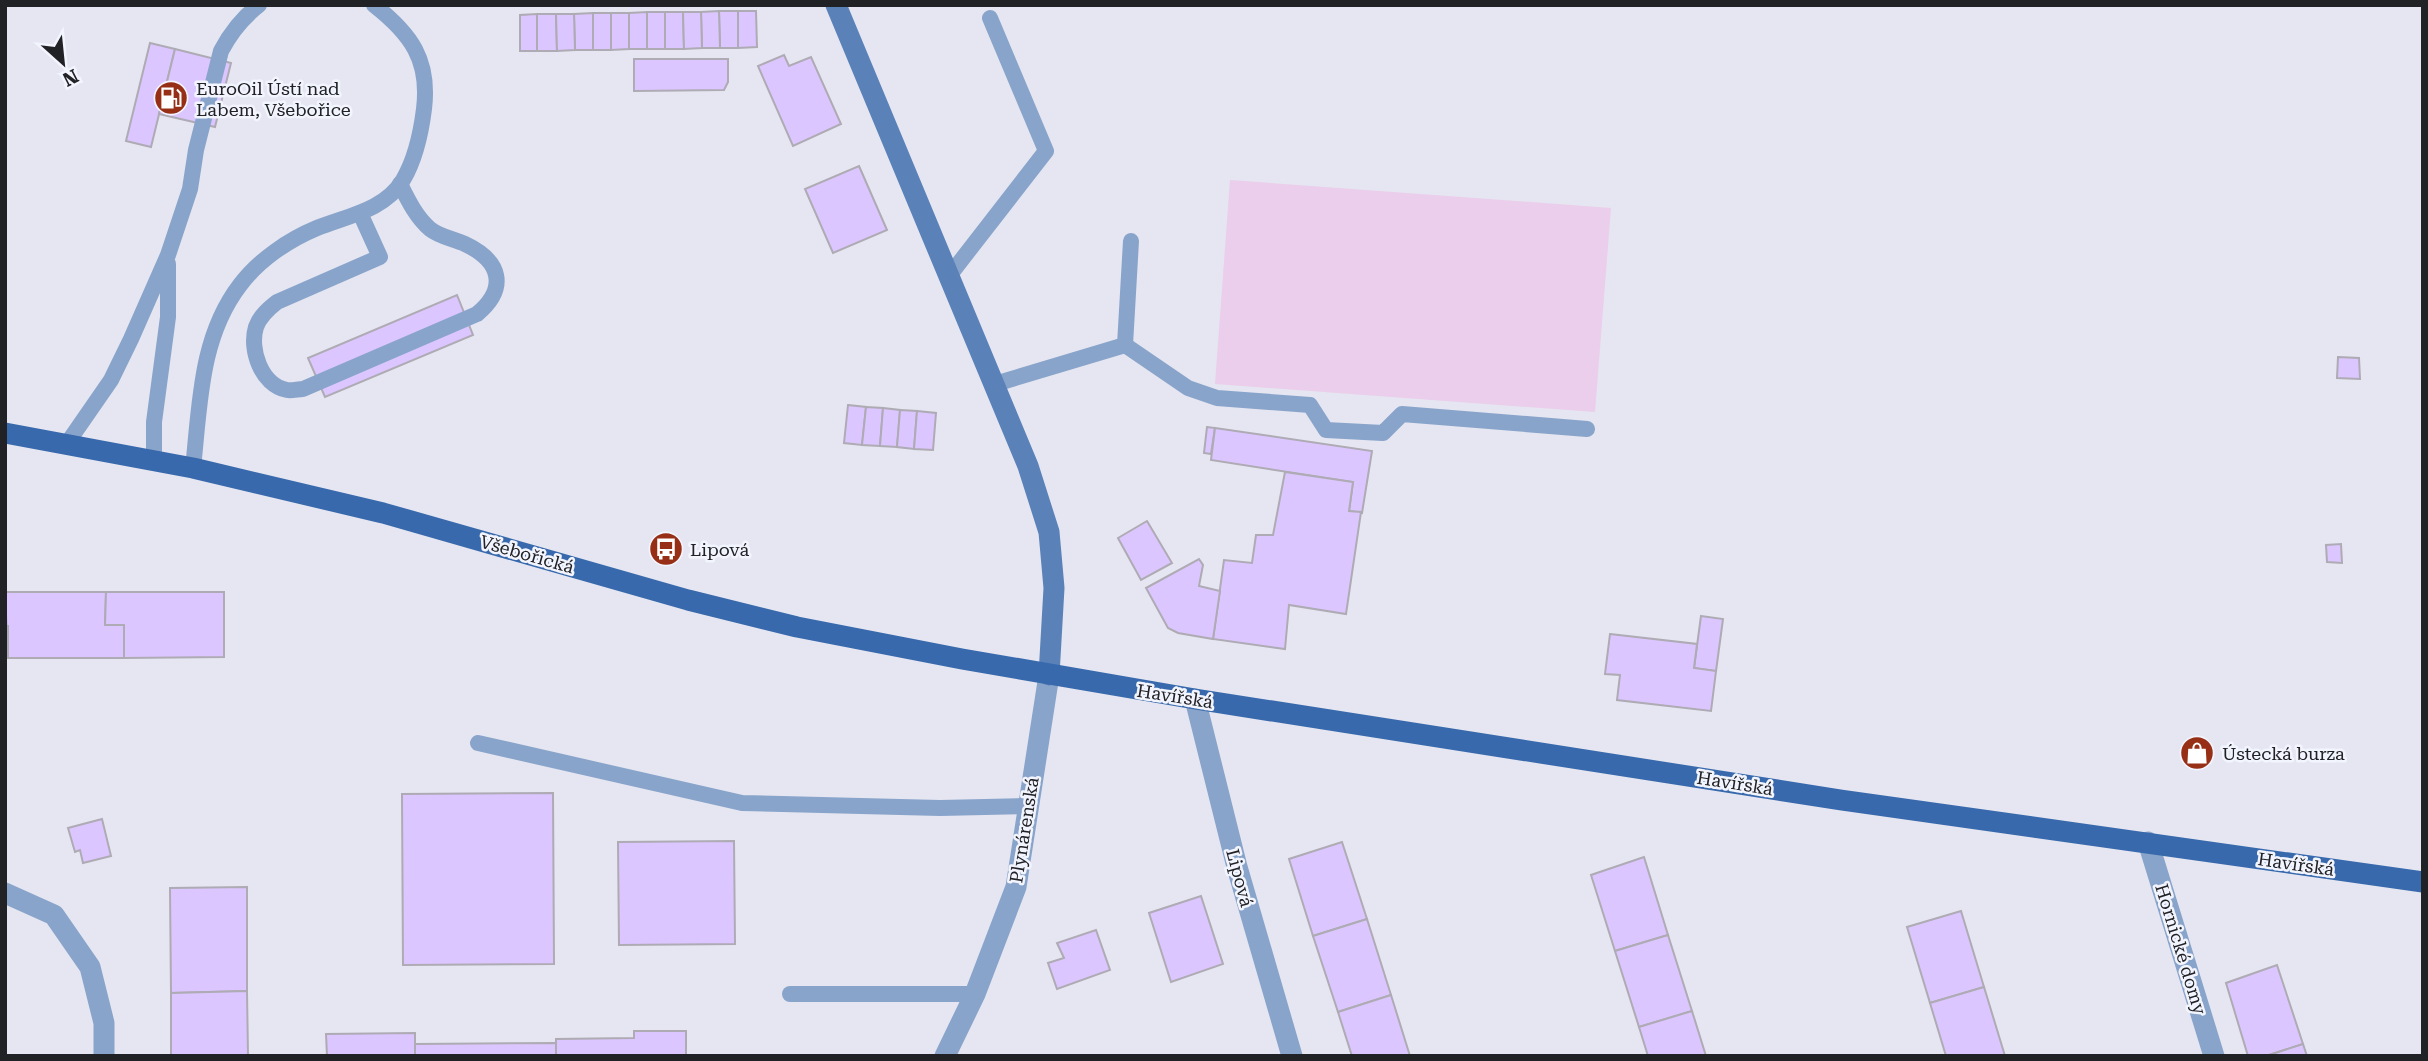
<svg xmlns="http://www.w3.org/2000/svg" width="2428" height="1061" font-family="'Roboto Serif',serif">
  <rect width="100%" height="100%" fill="#e5e6f1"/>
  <path fill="#ebceeb" d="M 1230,180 L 1611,208 L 1595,412 L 1215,384 Z"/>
  <g fill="#dcc6ff" stroke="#aeabb4" stroke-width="2">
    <path d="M 719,11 L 738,11 L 738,48 L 720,48 Z"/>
    <path d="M 719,11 L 720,48 L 702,48 L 701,12 Z"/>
    <path d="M 738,11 L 756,11 L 757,47 L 738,48 Z"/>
    <rect x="647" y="12" width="18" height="37"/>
    <path d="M 647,12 L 647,49 L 629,49 L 629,13 Z"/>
    <path d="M 665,12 L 683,12 L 684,49 L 665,49 Z"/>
    <path d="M 683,12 L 701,12 L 702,48 L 684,49 Z"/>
    <rect x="593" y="13" width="18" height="37"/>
    <path d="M 593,13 L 593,50 L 575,50 L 574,14 Z"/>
    <path d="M 611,13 L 629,13 L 629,49 L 611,50 Z"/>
    <path d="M 537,14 L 556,14 L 557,51 L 537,51 Z"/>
    <path d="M 537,14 L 537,51 L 520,51 L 520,15 Z"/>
    <path d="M 556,14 L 574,14 L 575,50 L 557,51 Z"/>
    <path d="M 150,43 L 175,49 L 151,147 L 126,141 Z"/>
    <path d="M 175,49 L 231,63 L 215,127 L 159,114 Z"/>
    <path d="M 784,55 L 789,66 L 811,57 L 841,124 L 793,146 L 758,66 Z"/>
    <path d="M 634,59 L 728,59 L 728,82 L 724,90 L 634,91 Z"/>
    <path d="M 859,166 L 887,230 L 833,253 L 805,189 Z"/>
    <path d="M 457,295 L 473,335 L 325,397 L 308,358 Z"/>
    <path d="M 2338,357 L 2359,358 L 2360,379 L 2337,378 Z"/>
    <path d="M 848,405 L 866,407 L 862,445 L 844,443 Z"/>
    <path d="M 866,407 L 883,408 L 880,446 L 862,445 Z"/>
    <path d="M 883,408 L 900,410 L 897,447 L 880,446 Z"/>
    <path d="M 900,410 L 917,411 L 914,449 L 897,447 Z"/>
    <path d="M 917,411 L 936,413 L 933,450 L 914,449 Z"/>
    <path d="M 1207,427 L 1215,428 L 1211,454 L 1204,453 Z"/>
    <path d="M 1215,428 L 1372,451 L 1362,513 L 1349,511 L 1353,482 L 1211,460 Z"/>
    <path d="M 1285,472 L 1353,482 L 1349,511 L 1361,512 L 1346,614 L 1289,605 L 1285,649 L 1213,639 L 1224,560 L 1252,563 L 1256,535 L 1273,535 Z"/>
    <path d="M 1147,521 L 1172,563 L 1141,580 L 1118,538 Z"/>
    <path d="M 2341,544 L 2342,563 L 2327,562 L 2326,545 Z"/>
    <path d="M 1199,559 L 1203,565 L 1199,586 L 1220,591 L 1213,639 L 1178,633 L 1168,628 L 1146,588 Z"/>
    <path d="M 5,592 L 106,592 L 105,625 L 124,625 L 124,658 L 8,658 Z"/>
    <path d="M 106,592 L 224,592 L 224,657 L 124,658 L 124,625 L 105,625 Z"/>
    <path d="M 1701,616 L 1723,619 L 1716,671 L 1694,668 Z"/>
    <rect x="5" y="626" width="3" height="32"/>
    <path d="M 1610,634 L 1697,644 L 1694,668 L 1716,671 L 1711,711 L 1617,700 L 1620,675 L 1605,674 Z"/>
    <path d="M 553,793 L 554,964 L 403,965 L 402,794 Z"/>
    <path d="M 102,819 L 111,856 L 83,863 L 80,850 L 75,852 L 68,828 Z"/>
    <path d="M 734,841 L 735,944 L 619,945 L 618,842 Z"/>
    <path d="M 1342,842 L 1367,919 L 1313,936 L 1289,859 Z"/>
    <path d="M 1644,857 L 1668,935 L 1615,951 L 1591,875 Z"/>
    <path d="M 247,887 L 247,991 L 171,993 L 170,888 Z"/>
    <path d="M 1201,896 L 1223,964 L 1171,982 L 1149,913 Z"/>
    <path d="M 1961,911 L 1984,987 L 1930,1003 L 1907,927 Z"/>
    <path d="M 1367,919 L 1391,995 L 1338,1012 L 1313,936 Z"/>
    <path d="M 1096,930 L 1110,970 L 1057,989 L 1048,963 L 1064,958 L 1057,943 Z"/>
    <path d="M 1668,935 L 1692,1011 L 1639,1027 L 1615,951 Z"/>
    <path d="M 2277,965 L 2303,1044 L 2266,1056 L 2248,1056 L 2226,983 Z"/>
    <path d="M 1984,987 L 2005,1056 L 1946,1056 L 1930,1003 Z"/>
    <path d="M 247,991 L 248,1056 L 171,1056 L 171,993 Z"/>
    <path d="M 1391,995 L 1410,1056 L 1352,1056 L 1338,1012 Z"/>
    <path d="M 1692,1011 L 1706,1056 L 1648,1056 L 1639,1027 Z"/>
    <path d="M 634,1031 L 686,1031 L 686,1056 L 556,1056 L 556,1039 L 634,1038 Z"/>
    <path d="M 415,1033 L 415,1056 L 327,1056 L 326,1034 Z"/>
    <path d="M 556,1043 L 556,1056 L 415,1056 L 415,1044 Z"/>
    <path d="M 2303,1044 L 2307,1056 L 2266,1056 Z"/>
  </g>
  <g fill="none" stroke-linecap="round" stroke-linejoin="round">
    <g stroke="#89a4ca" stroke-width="16">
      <path d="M 360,213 L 380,257 L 277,302 C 268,309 260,316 256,327 C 249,349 261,385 287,390 C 292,391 298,389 303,389 L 477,314 C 508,288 501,261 465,244 C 454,239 440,237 430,229 C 416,217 408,200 400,184"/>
      <path d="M 949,276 L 1046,151 L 990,18"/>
      <path d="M 1125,345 L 1188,388 L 1217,398 L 1310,405 L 1326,430 L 1383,433 L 1402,414 L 1587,429"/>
      <path d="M 995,384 L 1125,345 L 1131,241"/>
      <path d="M 66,445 L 111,380 L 131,339 L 168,255 L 190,189 L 196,150 L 221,51 C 231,32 242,18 259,5"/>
      <path d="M 154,461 L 154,422 L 168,317 L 168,264"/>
      <path d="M 193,468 C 200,404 200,337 240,285 C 259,260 288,240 317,228 C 347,216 385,210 403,180 C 416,158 421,133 424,109 C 430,60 411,34 374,5"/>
      <path d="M 478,743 L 742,803 L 940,808 L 1030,806"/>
      <path d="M 790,994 L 975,994"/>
    </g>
    <g stroke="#89a4ca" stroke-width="21">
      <path d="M 1195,699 L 1237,867 L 1292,1056"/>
      <path d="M 2148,842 L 2214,1056"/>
      <path d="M 5,893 L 54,915 L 90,967 L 104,1023 L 104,1056"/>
      <path d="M 945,1056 L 975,994 L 1016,887 L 1049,675"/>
    </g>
    <path stroke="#5a82b9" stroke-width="21" d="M 836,5 L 1028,466 L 1049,532 L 1054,588 L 1049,675"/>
    <path stroke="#3869ac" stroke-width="21" d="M 5,433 L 193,468 L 383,513 L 688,600 L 797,627 L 962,659 L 1195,699 L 1841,800 L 2423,882"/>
  </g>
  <defs>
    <g id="fuel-disc" transform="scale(1.75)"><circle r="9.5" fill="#972e16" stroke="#f2f4fe"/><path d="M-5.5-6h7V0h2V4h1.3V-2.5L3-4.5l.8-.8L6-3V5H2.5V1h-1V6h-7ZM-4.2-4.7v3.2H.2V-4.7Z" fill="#fff"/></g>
    <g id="bus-disc" transform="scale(1.75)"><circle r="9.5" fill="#972e16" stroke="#f2f4fe"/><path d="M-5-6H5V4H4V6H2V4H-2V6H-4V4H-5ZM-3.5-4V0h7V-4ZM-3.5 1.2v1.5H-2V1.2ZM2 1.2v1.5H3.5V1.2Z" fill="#fff"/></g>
    <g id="shop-disc" transform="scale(1.75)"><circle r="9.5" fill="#972e16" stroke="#f2f4fe"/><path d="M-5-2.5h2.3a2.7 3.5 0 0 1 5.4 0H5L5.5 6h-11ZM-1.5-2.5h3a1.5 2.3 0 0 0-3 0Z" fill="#fff"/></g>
  </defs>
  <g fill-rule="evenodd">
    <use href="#fuel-disc" x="171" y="98"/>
    <use href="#bus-disc" x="666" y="549"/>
    <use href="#shop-disc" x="2197" y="753"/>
  </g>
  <g text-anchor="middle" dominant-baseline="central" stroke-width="5" stroke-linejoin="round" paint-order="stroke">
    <g font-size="18" fill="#212226" stroke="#f2f4fe" text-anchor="start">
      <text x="196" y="88">EuroOil Ústí nad<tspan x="196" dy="21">Labem, Všebořice</tspan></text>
      <text x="690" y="549">Lipová</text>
      <text x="2222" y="753">Ústecká burza</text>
    </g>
    <g font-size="18" fill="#212226" stroke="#f2f4fe">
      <text transform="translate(527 554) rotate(16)">Všebořická</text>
      <text transform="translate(1175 696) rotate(9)">Havířská</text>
      <text transform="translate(1735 783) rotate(9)">Havířská</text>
      <text transform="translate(1024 830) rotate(-81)">Plynárenská</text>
      <text transform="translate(2296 864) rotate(8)">Havířská</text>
      <text transform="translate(1240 878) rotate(75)">Lipová</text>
      <text transform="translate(2181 949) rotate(73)">Hornické domy</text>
    </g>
  </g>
  <rect width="2428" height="1061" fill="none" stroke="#212226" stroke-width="14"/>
  <g transform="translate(63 63) rotate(153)" stroke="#f2f4fe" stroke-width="5" paint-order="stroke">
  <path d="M0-5L12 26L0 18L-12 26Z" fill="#212226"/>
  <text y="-10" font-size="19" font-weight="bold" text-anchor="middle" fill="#212226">N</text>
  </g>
</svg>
